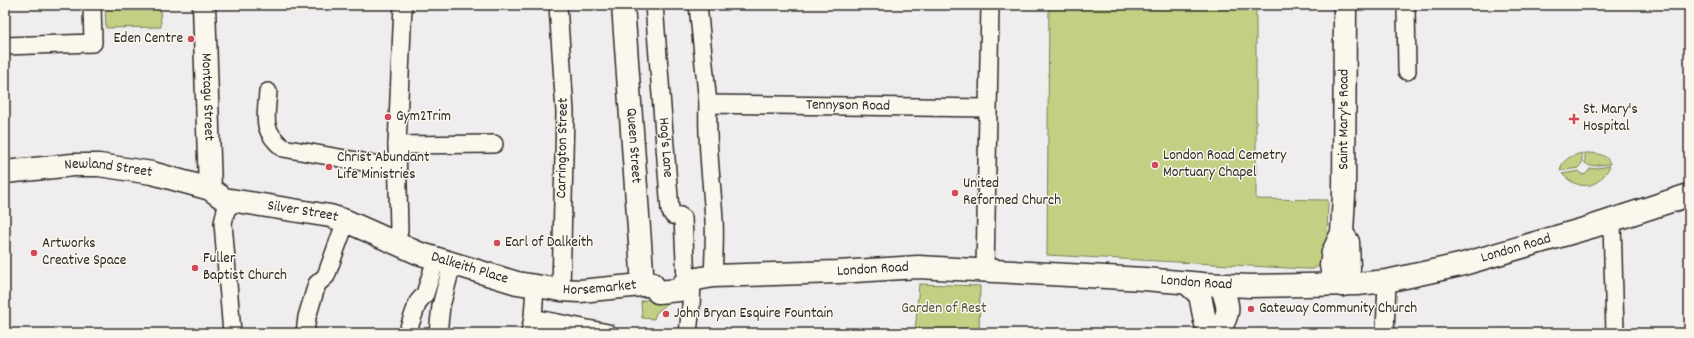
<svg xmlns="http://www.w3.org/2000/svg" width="1694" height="338" font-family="Dekko,sans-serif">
  <rect width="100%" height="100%" fill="#f0edee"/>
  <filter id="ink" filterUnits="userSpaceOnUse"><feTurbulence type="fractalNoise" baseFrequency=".025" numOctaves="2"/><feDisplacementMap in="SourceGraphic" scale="8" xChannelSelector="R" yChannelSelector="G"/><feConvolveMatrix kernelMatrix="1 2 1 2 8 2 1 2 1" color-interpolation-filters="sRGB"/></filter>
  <g filter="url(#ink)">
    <g fill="#c3d084" stroke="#777e58">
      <path d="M 105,5 L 160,5 L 161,27 L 106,28 Z"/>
      <path d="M 1049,5 L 1256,5 L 1256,199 L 1328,200 L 1327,242 L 1321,265 L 1313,269 L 1306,269 L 1047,255 Z"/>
      <path d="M 1582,153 L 1582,163 L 1578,168 L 1560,171 C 1562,159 1571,156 1582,153 Z"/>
      <path d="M 1585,153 C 1595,153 1607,153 1610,164 L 1590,166 L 1585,163 Z"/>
      <path d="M 1610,166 C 1598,190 1579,191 1562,174 L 1579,171 L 1583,175 L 1586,174 L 1590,169 Z"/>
      <path d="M 919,284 L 980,286 L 979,333 L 915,333 Z"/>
      <path d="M 667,296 L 667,304 L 656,313 L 654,319 L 642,318 L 641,301 Z"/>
    </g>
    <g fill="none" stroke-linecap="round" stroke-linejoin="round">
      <g stroke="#2b2b2b" stroke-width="20">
        <g id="minor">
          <path d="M 558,5 L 565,112 L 561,290"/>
          <path id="s1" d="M 654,5 L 670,210 L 673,215 L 680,216 L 683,218 L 686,281"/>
          <path d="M 698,5 L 708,104 C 706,143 712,182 714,220 C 715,239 714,257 713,276"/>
          <path d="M 1406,5 L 1407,71"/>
          <path d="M 5,46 L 93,43 L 92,5"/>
          <path d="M 268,92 C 266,119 261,129 283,148 L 397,168"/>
          <path id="s2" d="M 708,104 L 987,108"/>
          <path d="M 397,145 L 494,144"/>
          <path d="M 1612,221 L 1615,333"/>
          <path d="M 394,242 L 399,231 L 397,145 L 403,5"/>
          <path d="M 985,271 L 990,5"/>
          <path d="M 533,318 L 608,333"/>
          <path d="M 232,333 L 223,223 L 226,210 L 234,201"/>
          <path d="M 305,333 L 307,317 L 317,284 L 326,276 L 346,221"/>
          <path d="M 407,333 L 418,302 L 425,294 L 436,259"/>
          <path d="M 438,333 L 441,306 L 452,264"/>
          <path d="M 530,333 L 533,318 L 535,286"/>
          <path d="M 688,333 L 691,306 L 692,280"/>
          <path d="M 1385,333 L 1387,281"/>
        </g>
      </g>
      <g stroke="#2b2b2b" stroke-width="25">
        <g id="major">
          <path id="s3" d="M 204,5 L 210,189"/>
          <path id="s4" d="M 623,5 L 643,285"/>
          <path id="s5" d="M 5,172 L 73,165 L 99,165 L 152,173 L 210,189 L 224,199 L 330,216 L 346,221 L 418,253 L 517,283 L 561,290 L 580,291 L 652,284"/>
          <path d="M 1342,233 L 1348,242 L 1349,269 L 1342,285"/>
          <path d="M 1187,283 L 1200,295 L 1205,321 L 1211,333"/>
          <path id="s6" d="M 652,284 L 658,292 L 679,290 L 686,281 L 713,276 L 838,272 L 918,267 L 1144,279 L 1203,284 L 1250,286 L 1357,284 L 1387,281 L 1460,265 L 1591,227 L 1689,195"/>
          <path id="s7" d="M 1342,285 L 1332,270 L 1331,265 L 1333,252 L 1342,233 L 1344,195 L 1345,5"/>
          <path d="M 1218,333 C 1231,310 1229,309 1221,285"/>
        </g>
      </g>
      <use href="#minor" stroke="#fbf7ec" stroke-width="17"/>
      <use href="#major" stroke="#fbf7ec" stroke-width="22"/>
    </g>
  </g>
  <g fill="#d1495b" stroke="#fbf7ec" stroke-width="1.5">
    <circle cx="191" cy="39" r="4"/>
    <circle cx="388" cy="117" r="4"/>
    <path d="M1572 113h4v4h4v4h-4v4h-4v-4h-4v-4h4z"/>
    <circle cx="1155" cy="165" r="4"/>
    <circle cx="329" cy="167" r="4"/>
    <circle cx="955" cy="193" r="4"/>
    <circle cx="497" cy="243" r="4"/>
    <circle cx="34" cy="253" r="4"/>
    <circle cx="195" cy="268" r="4"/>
    <circle cx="1251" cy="309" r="4"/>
    <circle cx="666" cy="314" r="4"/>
  </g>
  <g text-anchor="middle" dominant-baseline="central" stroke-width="3" stroke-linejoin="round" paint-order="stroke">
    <g font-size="15" fill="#2b2b2b" stroke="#fbf7ec" text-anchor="start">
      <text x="183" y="39" text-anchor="end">Eden Centre</text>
      <text x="1583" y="110">St. Mary's<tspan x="1583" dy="17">Hospital</tspan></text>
      <text x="396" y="117">Gym2Trim</text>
      <text x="1163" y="156">London Road Cemetry<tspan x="1163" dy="17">Mortuary Chapel</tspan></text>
      <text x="337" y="158">Christ Abundant<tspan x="337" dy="17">Life Ministries</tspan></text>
      <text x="963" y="184">United<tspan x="963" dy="17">Reformed Church</tspan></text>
      <text x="505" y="243">Earl of Dalkeith</text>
      <text x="42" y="244">Artworks<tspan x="42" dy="17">Creative Space</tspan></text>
      <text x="203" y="259">Fuller<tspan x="203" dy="17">Baptist Church</tspan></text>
      <text x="1259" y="309">Gateway Community Church</text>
      <text x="674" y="314">John Bryan Esquire Fountain</text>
    </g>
    <g font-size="15" fill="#2b2b2b" stroke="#fbf7ec">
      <text stroke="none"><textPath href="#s3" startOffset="92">Montagu Street</textPath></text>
      <text stroke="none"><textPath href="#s2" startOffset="140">Tennyson Road</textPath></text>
      <text stroke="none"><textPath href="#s7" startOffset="171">Saint Mary's Road</textPath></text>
      <text stroke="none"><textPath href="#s4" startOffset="141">Queen Street</textPath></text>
      <text transform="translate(563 148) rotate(-89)">Carrington Street</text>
      <text stroke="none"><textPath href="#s1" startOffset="143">Hog's Lane</textPath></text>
      <text stroke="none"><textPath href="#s5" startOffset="104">Newland Street</textPath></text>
      <text stroke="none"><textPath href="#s5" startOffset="305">Silver Street</textPath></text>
      <text stroke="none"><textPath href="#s6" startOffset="878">London Road</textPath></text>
      <text stroke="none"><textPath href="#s5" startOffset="482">Dalkeith Place</textPath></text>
      <text stroke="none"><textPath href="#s6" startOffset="230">London Road</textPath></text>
      <text stroke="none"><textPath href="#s6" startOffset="554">London Road</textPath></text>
      <text stroke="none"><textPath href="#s5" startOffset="615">Horsemarket</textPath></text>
    </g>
    <g font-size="15" fill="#515441" stroke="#fbf7ec">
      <text x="944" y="309">Garden of Rest</text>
    </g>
  </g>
  <rect width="1694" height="338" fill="none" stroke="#fbf7ec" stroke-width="20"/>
  <rect x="10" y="10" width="1674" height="318" fill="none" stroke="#2b2b2b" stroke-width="1.5" filter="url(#ink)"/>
</svg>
